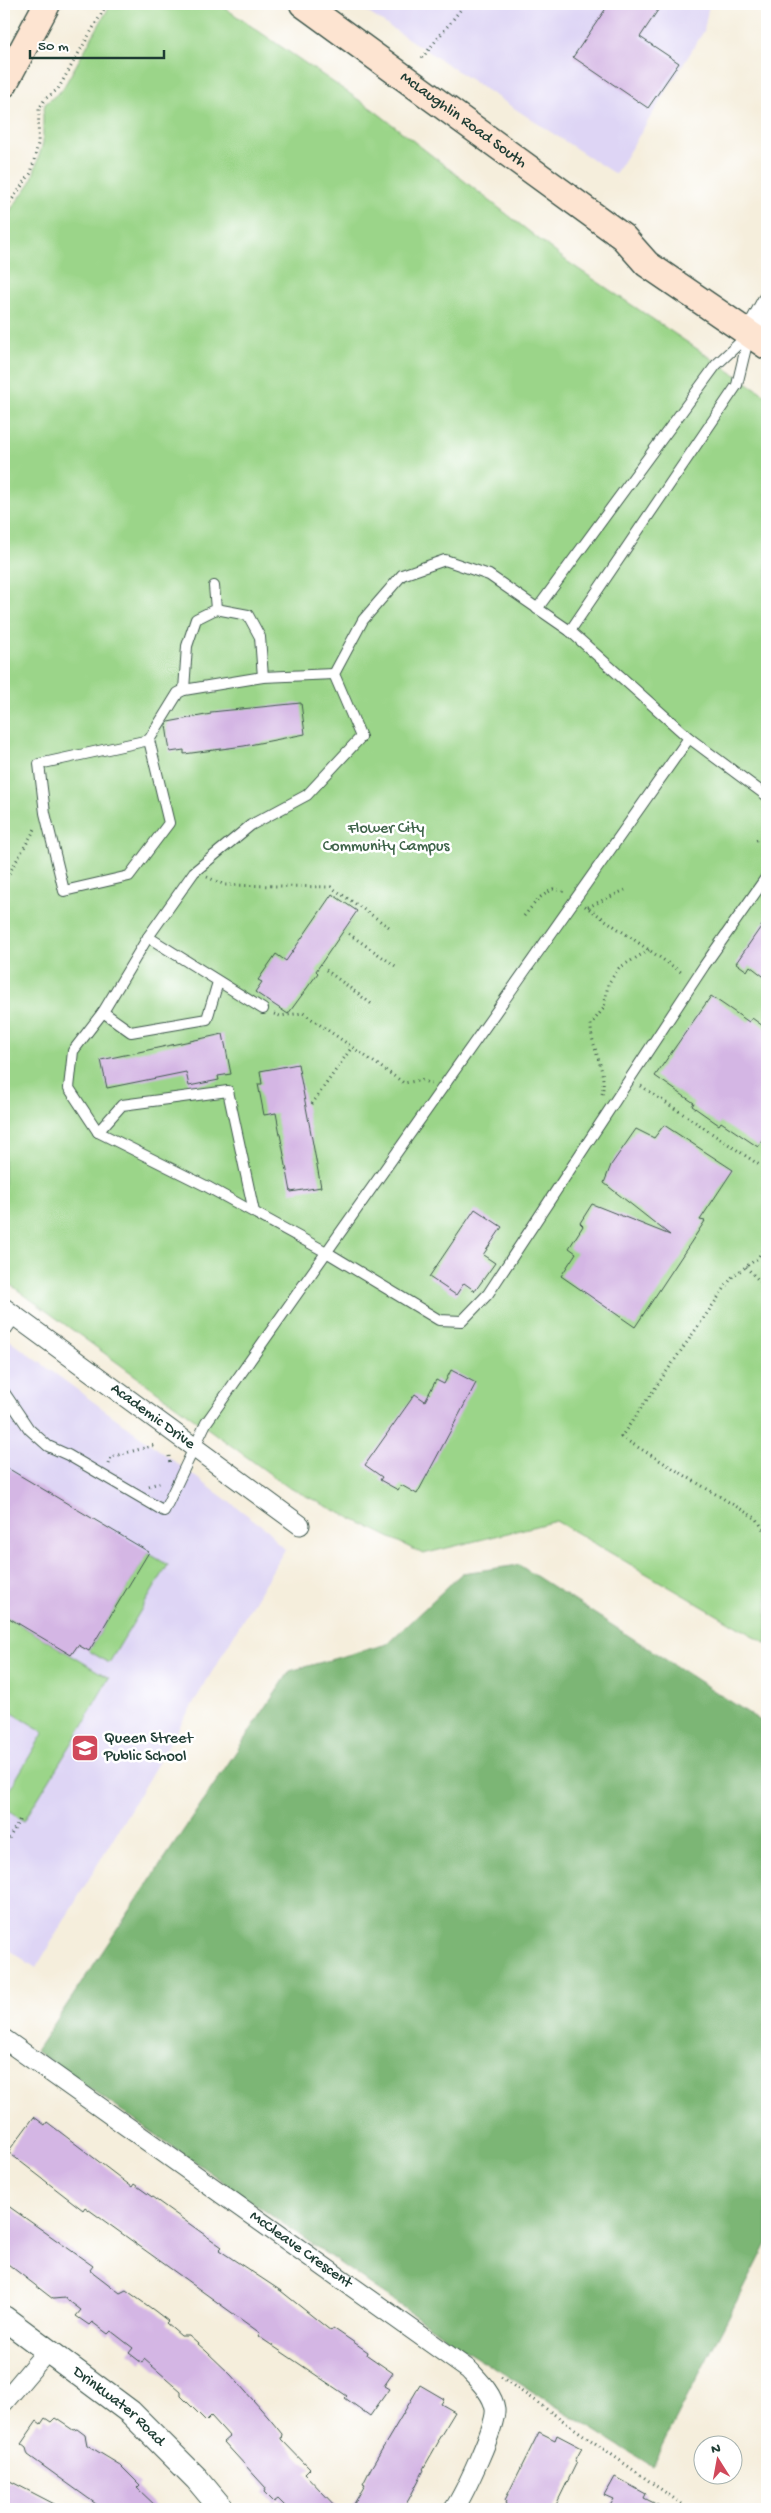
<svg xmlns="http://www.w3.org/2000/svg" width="771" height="2513" font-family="'Gochi Hand',sans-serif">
  <rect width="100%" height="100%" fill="#fff"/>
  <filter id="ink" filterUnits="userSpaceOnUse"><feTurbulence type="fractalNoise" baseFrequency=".02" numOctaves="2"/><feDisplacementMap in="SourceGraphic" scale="10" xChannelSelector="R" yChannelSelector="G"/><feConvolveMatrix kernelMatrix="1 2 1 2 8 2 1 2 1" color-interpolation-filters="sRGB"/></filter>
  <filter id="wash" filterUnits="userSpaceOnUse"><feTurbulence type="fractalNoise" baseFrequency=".0096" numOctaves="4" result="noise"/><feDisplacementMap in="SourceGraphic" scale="20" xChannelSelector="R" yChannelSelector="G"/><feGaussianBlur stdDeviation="1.12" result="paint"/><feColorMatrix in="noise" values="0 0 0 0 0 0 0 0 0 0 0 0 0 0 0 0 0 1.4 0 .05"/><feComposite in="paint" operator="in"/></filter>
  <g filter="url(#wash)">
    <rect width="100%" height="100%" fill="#f5eedc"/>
    <g fill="#ded5f5">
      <path d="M 355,4 L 709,4 L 704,31 L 615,174 Z"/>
      <path d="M 4,1336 L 269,1531 L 275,1541 L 285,1549 L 36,1968 L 4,1946 Z"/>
    </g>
    <g fill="#9bd589" stroke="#5d895e">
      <path d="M 111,4 L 219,4 L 375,111 L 568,262 L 767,396 L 767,1644 L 556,1521 L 423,1554 L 288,1487 L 4,1280 L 4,219 L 31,182 L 43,143 L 43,114 L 45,104 L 62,90 Z"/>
      <path d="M 148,1553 L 168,1565 L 109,1663 L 89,1651 Z"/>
      <path d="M 4,1615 L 109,1678 L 87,1716 L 88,1717 L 24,1821 L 4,1809 L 4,1799 L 44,1732 L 4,1708 Z"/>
    </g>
    <path fill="#7cb675" stroke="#4e7a54" d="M 519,1565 L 767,1725 L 767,2242 L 652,2466 L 448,2339 L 36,2051 L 290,1671 L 387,1644 L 462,1573 Z"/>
    <g id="blocks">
      <g fill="#d4b6e4">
        <path d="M 609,4 L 662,4 L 640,37 L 679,63 L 648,108 L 573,57 Z"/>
        <path d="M 301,703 L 305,734 L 244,746 L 184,754 L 184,750 L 170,752 L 166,725 L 168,722 L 211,714 L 211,712 Z"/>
        <path d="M 332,894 L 357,911 L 316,971 L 318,973 L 288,1014 L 255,992 L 262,982 L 258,980 L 276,954 L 286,961 Z"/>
        <path d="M 767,918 L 767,979 L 750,966 L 747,971 L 736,963 Z"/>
        <path d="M 711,996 L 749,1022 L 752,1018 L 767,1029 L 767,1134 L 758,1147 L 721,1122 L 719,1125 L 692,1106 L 694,1103 L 655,1076 Z"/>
        <path d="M 223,1034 L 231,1074 L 218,1076 L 219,1080 L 189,1086 L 186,1072 L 107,1088 L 101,1060 Z"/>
        <path d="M 298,1064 L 321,1187 L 291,1192 L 276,1113 L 264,1115 L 258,1084 L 262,1084 L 260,1071 Z"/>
        <path d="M 664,1125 L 733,1170 L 700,1220 L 705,1221 L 635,1327 L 561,1276 L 576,1253 L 569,1248 L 583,1226 L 580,1223 L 592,1204 L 670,1235 L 604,1183 L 611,1165 L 636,1129 L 654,1138 Z"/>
        <path d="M 475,1209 L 502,1227 L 483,1255 L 495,1263 L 475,1291 L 464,1283 L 456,1295 L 429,1277 Z"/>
        <path d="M 451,1370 L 476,1383 L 417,1494 L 401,1485 L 398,1490 L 380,1480 L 382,1477 L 365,1465 L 415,1394 L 425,1401 L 436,1380 L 444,1384 Z"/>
        <path d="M 4,1466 L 149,1552 L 89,1651 L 78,1645 L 71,1655 L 4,1615 Z"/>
        <path d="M 34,2117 L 45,2125 L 47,2122 L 132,2187 L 134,2184 L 205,2235 L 222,2247 L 219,2250 L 281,2291 L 331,2331 L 333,2328 L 368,2352 L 367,2355 L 393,2373 L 384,2386 L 389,2389 L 370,2416 L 345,2398 L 347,2396 L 258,2336 L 260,2333 L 85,2207 L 83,2210 L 8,2152 Z"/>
        <path d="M 4,2203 L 93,2266 L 90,2270 L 120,2293 L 126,2290 L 155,2311 L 168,2321 L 166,2323 L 181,2336 L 189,2336 L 206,2351 L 231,2375 L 268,2417 L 282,2434 L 281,2439 L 310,2469 L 305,2474 L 338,2509 L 288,2509 L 278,2499 L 274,2502 L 264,2492 L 266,2488 L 224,2442 L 230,2437 L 211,2416 L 206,2421 L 181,2396 L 181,2391 L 144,2359 L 142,2363 L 129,2353 L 133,2348 L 111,2331 L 108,2334 L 92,2322 L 89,2325 L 76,2316 L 81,2310 L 65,2298 L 53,2299 L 4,2261 Z"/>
        <path d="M 420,2385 L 444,2399 L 441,2404 L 455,2412 L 438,2440 L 439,2441 L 423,2469 L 424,2470 L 409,2499 L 403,2509 L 351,2509 L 365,2485 L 363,2484 L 371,2468 Z"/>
        <path d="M 45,2418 L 51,2422 L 55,2418 L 73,2430 L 77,2429 L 85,2435 L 87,2445 L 120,2465 L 140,2485 L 137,2488 L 159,2509 L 103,2509 L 28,2455 L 26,2448 L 21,2444 L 37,2421 L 41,2424 Z"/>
        <path d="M 539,2432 L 555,2440 L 557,2435 L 582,2448 L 575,2461 L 577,2462 L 554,2509 L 503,2509 L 507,2501 L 505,2500 Z"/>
        <path d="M 615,2477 L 646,2494 L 644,2498 L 666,2509 L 608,2509 L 614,2499 L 605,2495 Z"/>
        <path d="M 8,2480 L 64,2509 L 4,2509 L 4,2488 Z"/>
      </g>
    </g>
  </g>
  <g filter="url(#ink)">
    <use href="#blocks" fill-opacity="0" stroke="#3f584d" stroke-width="1"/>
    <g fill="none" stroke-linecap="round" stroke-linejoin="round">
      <g stroke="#3f584d" stroke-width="12">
        <g id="service">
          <path d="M 216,609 L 248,615 L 260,637 L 263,677"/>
          <path d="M 537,609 L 716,365 L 748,335"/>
          <path d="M 570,631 L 737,385 L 749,335"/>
          <path d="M 184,690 L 187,646 L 196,619 L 216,609 L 214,586"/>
          <path d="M 689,738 L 767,796"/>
          <path d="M 149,740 L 169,823 L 129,876 L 64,891 L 45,813 L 39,764 L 149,740 L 178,693 L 184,690 L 263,677 L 334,674"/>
          <path d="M 148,937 L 263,1009"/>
          <path d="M 103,1012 L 131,1032 L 207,1019 L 218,982"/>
          <path d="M 98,1132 L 122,1105 L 228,1091 L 254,1212"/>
          <path d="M 4,1333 L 16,1316"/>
          <path d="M 4,1392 L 29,1429 L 48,1446 L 68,1455 L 164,1511 L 206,1423 L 689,738 L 570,631 L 489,575 L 445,560 L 402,575 L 363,620 L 334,674 L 361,737 L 307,795 L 251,825 L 194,872 L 148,937 L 103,1012 L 73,1051 L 69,1088 L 98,1132 L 206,1186 L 328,1253 L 439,1320 L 462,1321 L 488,1294 L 704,966 L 767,876"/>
        </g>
      </g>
      <g stroke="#3f584d" stroke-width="21">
        <g id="minor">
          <path d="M 749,334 L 767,301"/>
          <path id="s1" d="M 4,1308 L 300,1525"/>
          <path id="s2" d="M 4,2039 L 469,2370 C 479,2381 493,2394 495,2409 C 497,2425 464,2494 454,2509"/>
          <path d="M 4,2402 L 48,2350"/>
        </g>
      </g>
      <g stroke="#3f584d" stroke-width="26">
        <g id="tertiary">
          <path id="s3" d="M 4,2318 L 130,2412 L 197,2479 L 222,2509"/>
        </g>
      </g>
      <g stroke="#3f584d" stroke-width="29">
        <g id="secondary">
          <path id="s4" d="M 303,4 L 623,237 L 647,264 L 767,346"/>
          <path d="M 4,84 L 47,4"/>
        </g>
      </g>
      <g stroke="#3f584d" stroke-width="3" stroke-dasharray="1 4" stroke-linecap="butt">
        <path d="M 422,58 L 462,8"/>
        <path d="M 4,211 L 31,173 L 38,144 L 39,109 L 45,99 L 58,89 L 107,4"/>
        <path d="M 756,840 L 767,836"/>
        <path d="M 207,877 L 225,885 L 331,887 L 392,929"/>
        <path d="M 4,882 L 35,829"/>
        <path d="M 585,906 L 681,972"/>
        <path d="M 588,907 L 625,890"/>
        <path d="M 524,916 L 539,898 L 553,889 L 566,892"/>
        <path d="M 349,934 L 397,967"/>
        <path d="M 326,970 L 373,1005"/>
        <path d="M 274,1014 L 280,1016 L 303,1013 L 404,1083 L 422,1080 L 431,1084"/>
        <path d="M 641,1086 L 767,1170"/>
        <path d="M 602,1094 C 608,1071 590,1047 591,1024 L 604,1008 L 608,984 L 619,968 L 649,950"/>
        <path d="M 312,1104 L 352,1047"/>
        <path d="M 767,1242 L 758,1258 L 733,1276 L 621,1437 L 757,1519 L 767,1536"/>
        <path d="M 746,1267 L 767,1289"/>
        <path d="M 169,1456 L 170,1465"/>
        <path d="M 109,1464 L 111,1457 L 155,1445"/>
        <path d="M 149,1486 L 162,1482"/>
        <path d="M 4,1847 L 20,1819"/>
        <path d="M 501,2377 L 689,2509"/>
      </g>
      <use href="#service" stroke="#fff" stroke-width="10"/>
      <use href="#minor" stroke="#fff" stroke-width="19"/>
      <use href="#tertiary" stroke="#fff" stroke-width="24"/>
      <use href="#secondary" stroke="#fde4d1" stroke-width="26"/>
    </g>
  </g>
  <defs>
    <g id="school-square" transform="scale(1.4375)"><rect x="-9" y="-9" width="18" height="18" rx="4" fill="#d1495b" stroke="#fff"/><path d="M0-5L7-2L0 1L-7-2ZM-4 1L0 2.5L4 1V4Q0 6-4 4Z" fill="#fff"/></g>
  </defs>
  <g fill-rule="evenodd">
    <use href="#school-square" x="85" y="1748"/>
  </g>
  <g text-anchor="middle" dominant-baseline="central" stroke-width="5" stroke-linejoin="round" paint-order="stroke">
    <g font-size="16" fill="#1f3d34" stroke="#fff">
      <text stroke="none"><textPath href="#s4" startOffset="198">McLaughlin Road South</textPath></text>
      <text stroke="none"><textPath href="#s1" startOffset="184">Academic Drive</textPath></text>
      <text stroke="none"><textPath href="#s2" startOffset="364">McCleave Crescent</textPath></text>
      <text stroke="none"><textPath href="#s3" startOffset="145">Drinkwater Road</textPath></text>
    </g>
    <g font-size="16" fill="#3e6349" stroke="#fff">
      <text x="386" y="829">Flower City<tspan x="386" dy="18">Community Campus</tspan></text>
    </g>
    <g font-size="16" fill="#1f3d34" stroke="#fff" text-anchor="start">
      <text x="104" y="1739">Queen Street<tspan x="104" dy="18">Public School</tspan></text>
    </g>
  </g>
  <rect width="771" height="2513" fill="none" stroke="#fff" stroke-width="20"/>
  <g transform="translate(718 2460) rotate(349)"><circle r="24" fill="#ffffff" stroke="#a5b1ae"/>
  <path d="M0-4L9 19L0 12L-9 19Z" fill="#d1495b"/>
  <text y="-8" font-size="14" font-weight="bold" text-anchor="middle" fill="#1f3d34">N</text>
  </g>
  <path d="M30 50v8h134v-8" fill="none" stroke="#1f3d34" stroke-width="2.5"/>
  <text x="38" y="50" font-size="15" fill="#1f3d34" stroke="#ffffff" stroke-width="4" paint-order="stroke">50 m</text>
</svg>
